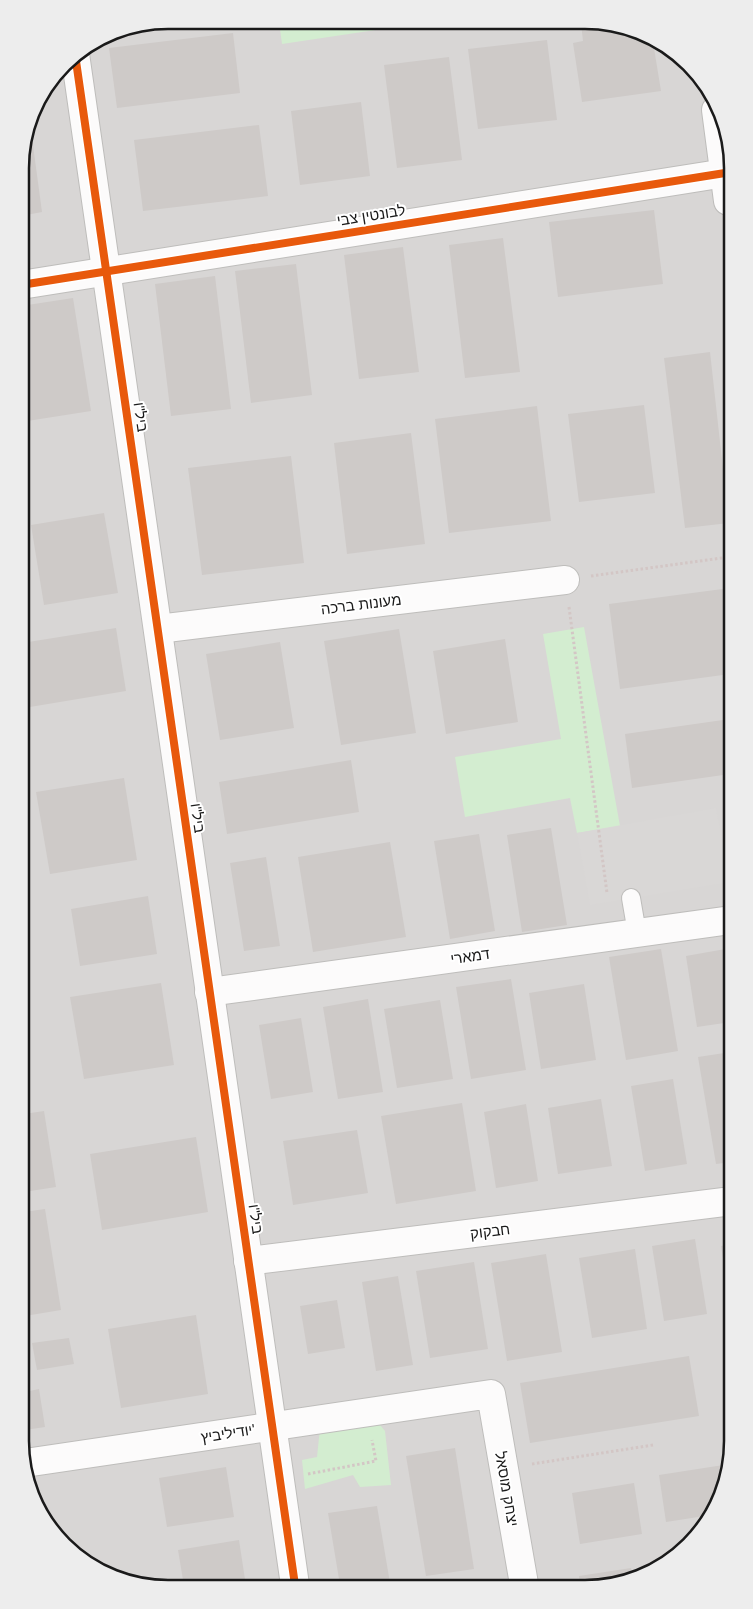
<svg xmlns="http://www.w3.org/2000/svg" width="753" height="1609" font-family="Arial,'Noto Sans Hebrew',sans-serif">
  <rect width="100%" height="100%" fill="#e9e6e3"/>
  <path fill="#d8d6d5" d="M 168,20 L 614,23 L 683,57 L 728,129 L 733,1451 L 722,1497 L 696,1538 L 667,1564 L 624,1584 L 139,1586 L 70,1552 L 25,1480 L 20,158 L 35,103 L 70,57 L 112,31 Z"/>
  <g fill="#d3edd0">
    <path d="M 279,21 L 429,22 L 282,44 Z"/>
    <path d="M 584,627 L 620,826 L 577,833 L 570,798 L 465,817 L 455,757 L 561,739 L 543,634 Z"/>
    <path d="M 376,1420 L 385,1431 L 391,1485 L 360,1487 L 353,1475 L 305,1489 L 302,1460 L 317,1457 L 320,1428 Z"/>
  </g>
  <path fill="#d9d7d6" d="M 716,808 L 730,882 L 590,905 L 577,833 Z"/>
  <g fill="#cecac8">
    <path d="M 581,23 L 614,23 L 653,42 L 661,91 L 582,102 L 573,43 L 583,41 Z"/>
    <path d="M 233,33 L 240,93 L 117,108 L 109,48 Z"/>
    <path d="M 547,40 L 557,120 L 478,129 L 468,49 Z"/>
    <path d="M 449,57 L 462,160 L 397,168 L 384,65 Z"/>
    <path d="M 361,102 L 370,176 L 300,185 L 291,111 Z"/>
    <path d="M 30,123 L 42,212 L 21,216 L 20,158 Z"/>
    <path d="M 259,125 L 268,196 L 143,211 L 134,140 Z"/>
    <path d="M 654,210 L 663,284 L 558,297 L 549,222 Z"/>
    <path d="M 503,238 L 520,372 L 465,378 L 449,245 Z"/>
    <path d="M 403,247 L 419,372 L 359,379 L 344,255 Z"/>
    <path d="M 296,264 L 312,395 L 251,403 L 235,271 Z"/>
    <path d="M 215,276 L 231,409 L 171,416 L 155,284 Z"/>
    <path d="M 73,298 L 91,411 L 21,422 L 21,306 Z"/>
    <path d="M 710,352 L 729,523 L 685,528 L 664,358 Z"/>
    <path d="M 644,405 L 655,493 L 579,502 L 568,414 Z"/>
    <path d="M 537,406 L 551,521 L 449,533 L 435,419 Z"/>
    <path d="M 411,433 L 425,544 L 347,554 L 334,443 Z"/>
    <path d="M 291,456 L 304,563 L 202,575 L 188,468 Z"/>
    <path d="M 104,513 L 118,593 L 44,605 L 31,525 Z"/>
    <path d="M 730,588 L 730,674 L 620,689 L 609,604 Z"/>
    <path d="M 116,628 L 126,691 L 24,708 L 22,696 L 22,643 Z"/>
    <path d="M 399,629 L 416,733 L 341,745 L 324,641 Z"/>
    <path d="M 505,639 L 518,722 L 446,734 L 433,651 Z"/>
    <path d="M 280,642 L 294,728 L 220,740 L 206,654 Z"/>
    <path d="M 730,719 L 730,774 L 632,788 L 625,734 Z"/>
    <path d="M 351,760 L 359,812 L 227,834 L 219,782 Z"/>
    <path d="M 124,778 L 137,860 L 50,874 L 36,792 Z"/>
    <path d="M 551,828 L 567,925 L 522,932 L 507,835 Z"/>
    <path d="M 479,834 L 495,931 L 450,939 L 434,841 Z"/>
    <path d="M 390,842 L 406,937 L 313,952 L 298,857 Z"/>
    <path d="M 266,857 L 280,946 L 244,951 L 230,863 Z"/>
    <path d="M 148,896 L 157,954 L 80,966 L 71,909 Z"/>
    <path d="M 731,948 L 731,1022 L 697,1027 L 686,956 Z"/>
    <path d="M 661,949 L 678,1051 L 626,1060 L 609,957 Z"/>
    <path d="M 511,979 L 526,1070 L 471,1079 L 456,987 Z"/>
    <path d="M 161,983 L 174,1065 L 84,1079 L 70,997 Z"/>
    <path d="M 584,984 L 596,1060 L 541,1069 L 529,993 Z"/>
    <path d="M 368,999 L 383,1092 L 338,1099 L 323,1007 Z"/>
    <path d="M 440,1000 L 453,1079 L 397,1088 L 384,1009 Z"/>
    <path d="M 301,1018 L 313,1092 L 271,1099 L 259,1025 Z"/>
    <path d="M 731,1052 L 732,1162 L 716,1164 L 698,1057 Z"/>
    <path d="M 673,1079 L 687,1164 L 645,1171 L 631,1086 Z"/>
    <path d="M 601,1099 L 612,1166 L 558,1174 L 548,1108 Z"/>
    <path d="M 462,1103 L 476,1191 L 396,1204 L 381,1116 Z"/>
    <path d="M 526,1104 L 538,1181 L 496,1188 L 484,1112 Z"/>
    <path d="M 44,1111 L 56,1187 L 24,1192 L 24,1114 Z"/>
    <path d="M 357,1130 L 368,1193 L 293,1205 L 283,1141 Z"/>
    <path d="M 196,1137 L 208,1212 L 102,1230 L 90,1154 Z"/>
    <path d="M 45,1209 L 61,1310 L 25,1316 L 24,1212 Z"/>
    <path d="M 695,1239 L 707,1314 L 664,1321 L 652,1246 Z"/>
    <path d="M 732,1244 L 732,1301 L 730,1301 L 721,1246 Z"/>
    <path d="M 635,1249 L 647,1329 L 592,1338 L 579,1258 Z"/>
    <path d="M 546,1254 L 562,1352 L 507,1361 L 491,1263 Z"/>
    <path d="M 474,1262 L 488,1349 L 430,1358 L 416,1271 Z"/>
    <path d="M 398,1276 L 413,1365 L 376,1371 L 362,1282 Z"/>
    <path d="M 337,1300 L 345,1348 L 308,1354 L 300,1306 Z"/>
    <path d="M 196,1315 L 208,1394 L 121,1408 L 108,1329 Z"/>
    <path d="M 69,1338 L 74,1364 L 37,1370 L 32,1343 Z"/>
    <path d="M 689,1356 L 699,1416 L 530,1443 L 520,1383 Z"/>
    <path d="M 39,1389 L 45,1427 L 25,1430 L 25,1392 Z"/>
    <path d="M 455,1448 L 474,1569 L 426,1576 L 406,1456 Z"/>
    <path d="M 730,1464 L 722,1497 L 711,1515 L 666,1522 L 659,1475 Z"/>
    <path d="M 226,1467 L 234,1517 L 167,1527 L 159,1478 Z"/>
    <path d="M 634,1483 L 642,1534 L 580,1544 L 572,1493 Z"/>
    <path d="M 377,1506 L 390,1583 L 378,1585 L 340,1585 L 328,1513 Z"/>
    <path d="M 239,1540 L 246,1586 L 184,1586 L 178,1550 Z"/>
    <path d="M 631,1568 L 633,1580 L 624,1584 L 580,1584 L 579,1576 Z"/>
  </g>
  <g fill="none" stroke-linecap="round" stroke-linejoin="round">
    <g stroke="#bebdbb" stroke-width="20">
      <path id="service" d="M 631,898 L 637,933"/>
    </g>
    <g stroke="#bebdbb" stroke-width="30">
      <g id="minor">
        <path d="M 75,54 L 295,1585"/>
        <path d="M 716,110 L 728,201"/>
        <path d="M 21,285 L 725,173"/>
        <path d="M 158,629 L 565,580"/>
        <path d="M 209,992 L 731,920"/>
        <path d="M 248,1261 L 732,1201"/>
        <path d="M 25,1463 L 491,1394 L 524,1584"/>
      </g>
    </g>
    <g stroke="#d3c6c5" stroke-width="3" stroke-dasharray="2.5 2.5" stroke-linecap="butt">
      <path d="M 119,30 L 216,20"/>
      <path d="M 591,576 L 729,557"/>
      <path d="M 569,607 L 607,893"/>
      <path d="M 532,1464 L 653,1445"/>
      <path d="M 308,1474 L 376,1461 L 372,1440"/>
    </g>
    <use href="#service" stroke="#fcfbfb" stroke-width="18"/>
    <use href="#minor" stroke="#fcfbfb" stroke-width="28"/>
    <g stroke="#fff" stroke-width="11">
      <g id="cycleway">
        <path d="M 75,54 L 295,1585"/>
        <path d="M 21,285 L 725,173"/>
      </g>
    </g>
    <use href="#cycleway" stroke="#e8590c" stroke-width="8"/>
  </g>
  <g text-anchor="middle" dominant-baseline="central" stroke-width="4" stroke-linejoin="round" paint-order="stroke">
    <g font-size="15" fill="#1a1a1a" stroke="#fff">
      <text transform="translate(371 215) rotate(-9)">לבונטין צבי</text>
      <text transform="translate(141 417) rotate(82)">ביל"ו</text>
      <text transform="translate(361 604) rotate(-7)">מעונות ברכה</text>
      <text transform="translate(198 818) rotate(82)">ביל"ו</text>
      <text transform="translate(470 956) rotate(-8)">דמארי</text>
      <text transform="translate(256 1219) rotate(82)">ביל"ו</text>
      <text transform="translate(490 1231) rotate(-7)">חבקוק</text>
      <text transform="translate(228 1433) rotate(-9)">יודיליביץ'</text>
      <text transform="translate(507 1489) rotate(80)">יצחק מוסאל</text>
    </g>
  </g>
  <path d="M0 0H753V1609H0ZM168 29H585A139 139 0 0 1 724 168V1441A139 139 0 0 1 585 1580H168A139 139 0 0 1 29 1441V168A139 139 0 0 1 168 29Z" fill="#ededed" fill-rule="evenodd"/>
  <path fill="none" stroke="#1a1a1a" stroke-width="2.5" d="M168 29H585A139 139 0 0 1 724 168V1441A139 139 0 0 1 585 1580H168A139 139 0 0 1 29 1441V168A139 139 0 0 1 168 29Z"/>
</svg>
